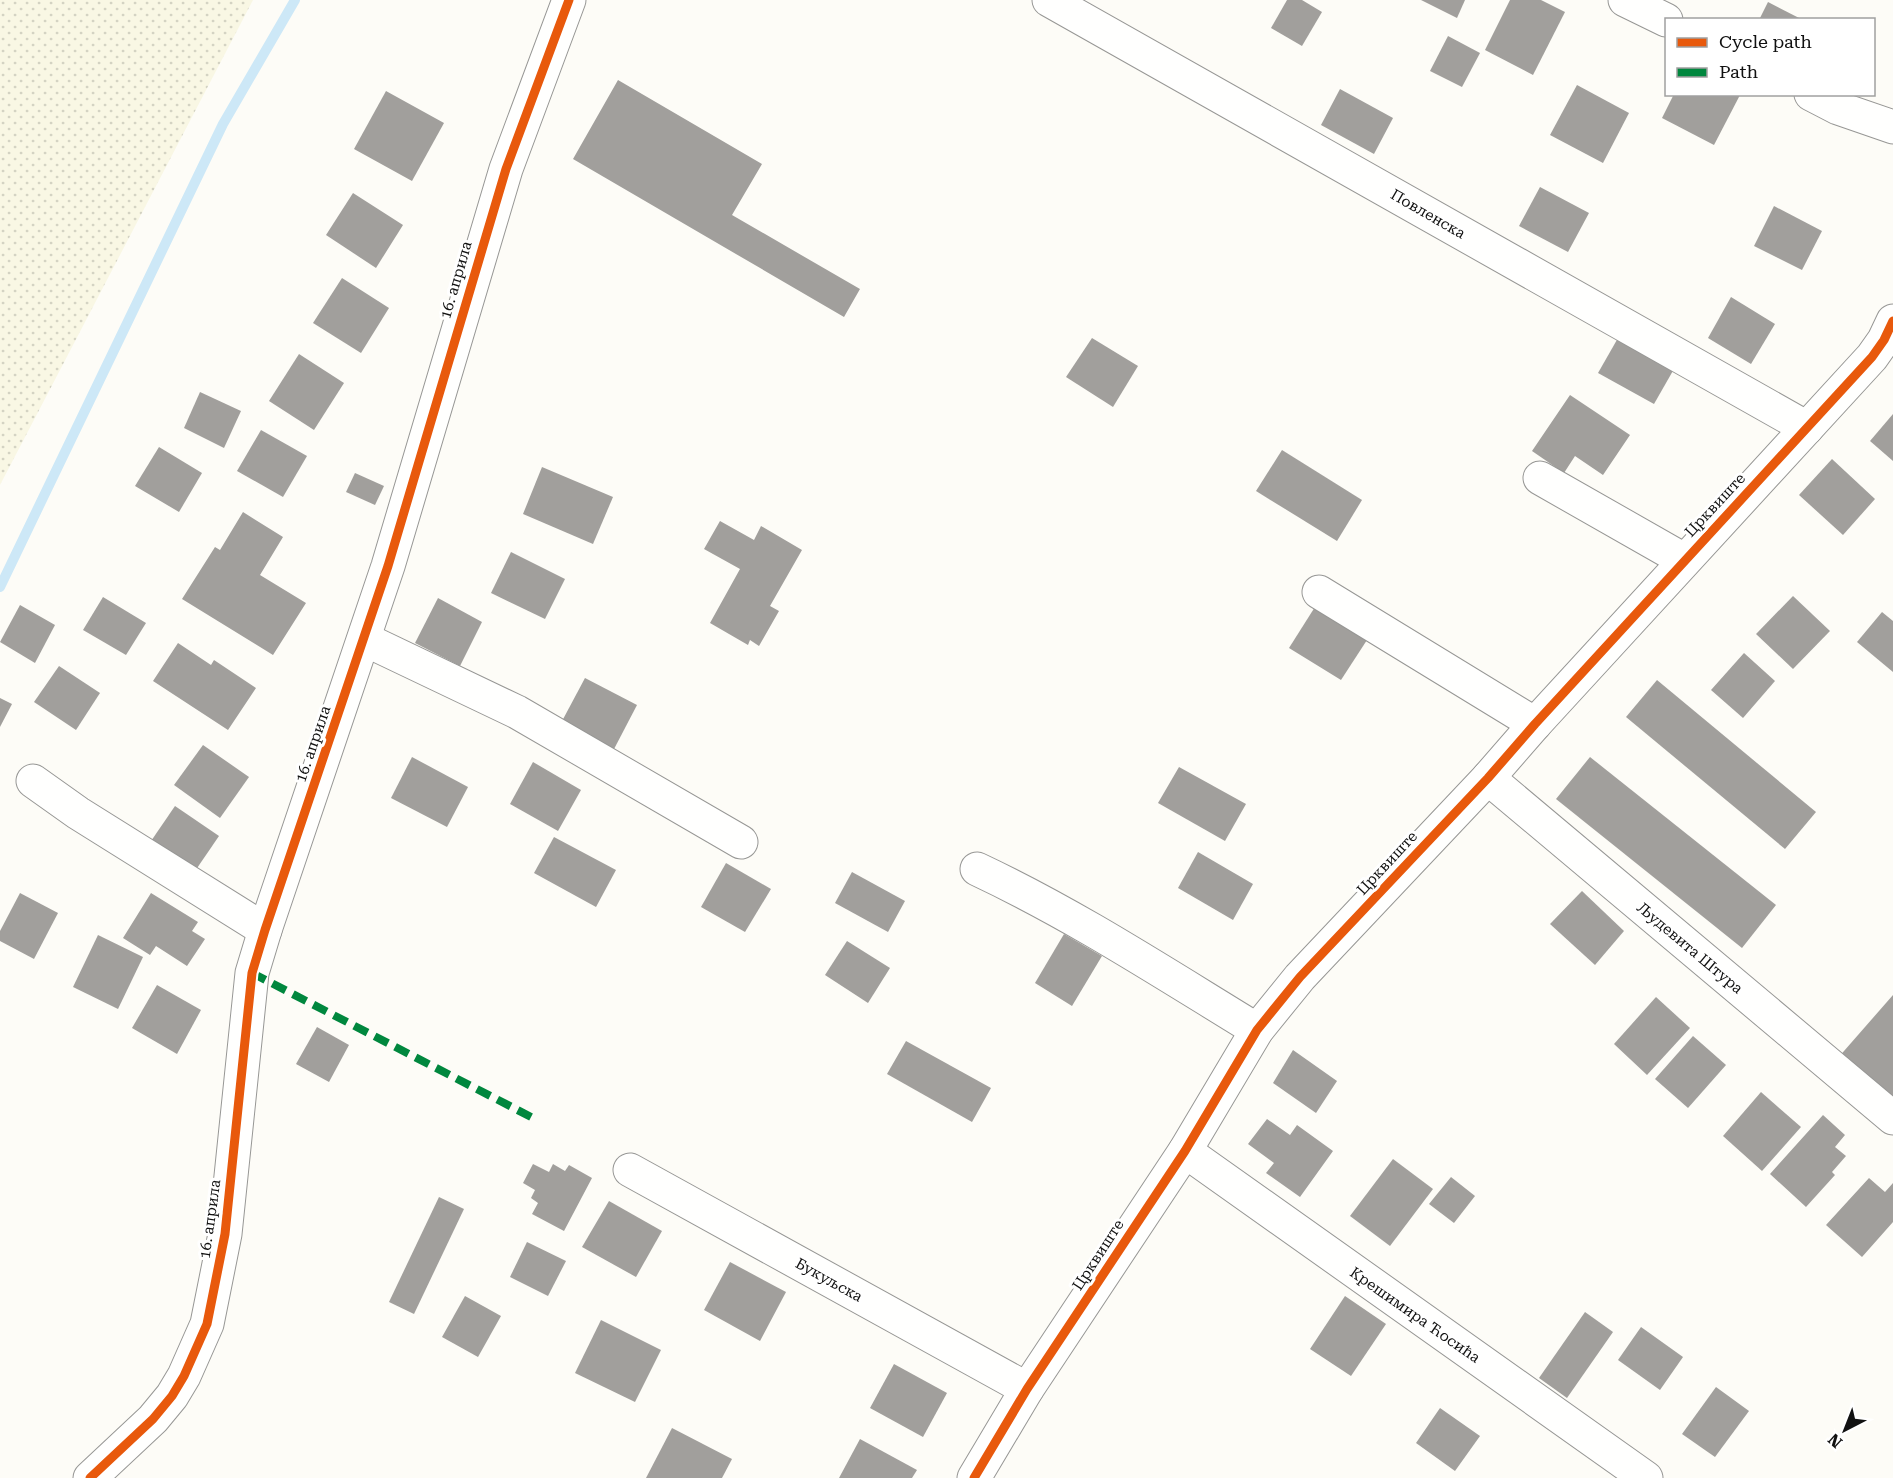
<svg xmlns="http://www.w3.org/2000/svg" width="1893" height="1478" font-family="'Roboto Serif',serif">
  <defs>
    <pattern id="farmland-dots" width="8" height="8" patternUnits="userSpaceOnUse" patternTransform="scale(1.5)"><rect width="8" height="8" fill="#f9f7e4"/><path d="M2 2h.1M6 6h.1" fill="none" stroke="#d4d3c3" stroke-width="1.8" stroke-linecap="round"/></pattern>
  </defs>
  <rect width="100%" height="100%" fill="#fdfcf7"/>
  <path fill="url(#farmland-dots)" d="M 0,0 L 253,0 L 0,485 Z"/>
  <g fill="none" stroke-linecap="round" stroke-linejoin="round">
    <path stroke="#cde8f7" stroke-width="10" d="M 0,587 L 223,124 L 295,0"/>
  </g>
  <g fill="#a19f9c">
    <path d="M 1287,0 L 1302,0 L 1322,12 L 1302,46 L 1271,28 Z"/>
    <path d="M 1421,0 L 1465,0 L 1457,18 Z"/>
    <path d="M 1510,0 L 1541,0 L 1565,12 L 1533,75 L 1485,50 Z"/>
    <path d="M 1768,2 L 1803,20 L 1759,20 Z"/>
    <path d="M 1448,36 L 1480,53 L 1462,87 L 1430,71 Z"/>
    <path d="M 618,80 L 762,164 L 732,215 L 860,289 L 844,317 L 573,159 Z"/>
    <path d="M 1577,85 L 1629,113 L 1603,163 L 1550,135 Z"/>
    <path d="M 1340,89 L 1393,118 L 1374,154 L 1321,125 Z"/>
    <path d="M 386,91 L 444,123 L 412,181 L 354,149 Z"/>
    <path d="M 1674,94 L 1738,94 L 1740,95 L 1714,145 L 1662,118 Z"/>
    <path d="M 1540,187 L 1589,213 L 1568,252 L 1519,226 Z"/>
    <path d="M 353,193 L 403,225 L 376,268 L 326,235 Z"/>
    <path d="M 1774,206 L 1822,231 L 1802,270 L 1754,246 Z"/>
    <path d="M 342,278 L 389,308 L 361,353 L 313,323 Z"/>
    <path d="M 1731,297 L 1775,324 L 1751,364 L 1708,338 Z"/>
    <path d="M 1092,338 L 1138,366 L 1113,407 L 1066,377 Z"/>
    <path d="M 1618,338 L 1674,369 L 1654,404 L 1598,373 Z"/>
    <path d="M 299,354 L 344,383 L 314,430 L 269,401 Z"/>
    <path d="M 200,392 L 241,411 L 224,448 L 184,428 Z"/>
    <path d="M 1570,395 L 1630,435 L 1603,475 L 1575,456 L 1564,473 L 1532,451 Z"/>
    <path d="M 1893,414 L 1893,461 L 1870,441 Z"/>
    <path d="M 261,430 L 307,456 L 283,497 L 237,471 Z"/>
    <path d="M 159,447 L 202,473 L 179,512 L 135,486 Z"/>
    <path d="M 1282,450 L 1362,500 L 1337,541 L 1256,491 Z"/>
    <path d="M 1832,459 L 1875,499 L 1843,535 L 1799,495 Z"/>
    <path d="M 542,467 L 613,497 L 593,544 L 523,514 Z"/>
    <path d="M 355,473 L 384,486 L 375,505 L 346,492 Z"/>
    <path d="M 243,512 L 283,537 L 260,575 L 306,603 L 273,655 L 182,599 L 215,547 L 220,550 Z"/>
    <path d="M 720,521 L 754,540 L 761,526 L 802,550 L 770,606 L 779,611 L 759,646 L 750,640 L 748,645 L 710,623 L 740,569 L 704,549 Z"/>
    <path d="M 511,552 L 565,579 L 545,619 L 491,593 Z"/>
    <path d="M 1793,596 L 1830,631 L 1793,669 L 1756,634 Z"/>
    <path d="M 103,597 L 146,623 L 126,655 L 83,630 Z"/>
    <path d="M 438,598 L 482,622 L 460,666 L 415,643 Z"/>
    <path d="M 1320,599 L 1367,640 L 1341,680 L 1289,648 Z"/>
    <path d="M 20,605 L 55,625 L 35,663 L 0,642 Z"/>
    <path d="M 1882,612 L 1893,621 L 1893,672 L 1857,642 Z"/>
    <path d="M 178,643 L 211,665 L 214,660 L 256,688 L 228,730 L 153,681 Z"/>
    <path d="M 1744,653 L 1775,681 L 1743,718 L 1711,690 Z"/>
    <path d="M 59,666 L 100,693 L 76,730 L 34,702 Z"/>
    <path d="M 585,678 L 637,705 L 613,751 L 561,723 Z"/>
    <path d="M 1657,680 L 1816,812 L 1785,849 L 1626,717 Z"/>
    <path d="M 0,698 L 12,704 L 0,727 Z"/>
    <path d="M 203,745 L 249,777 L 220,818 L 174,785 Z"/>
    <path d="M 412,757 L 468,787 L 447,827 L 391,798 Z"/>
    <path d="M 1590,757 L 1776,905 L 1742,948 L 1556,799 Z"/>
    <path d="M 533,762 L 581,790 L 558,831 L 510,804 Z"/>
    <path d="M 1179,767 L 1246,804 L 1225,841 L 1158,803 Z"/>
    <path d="M 175,806 L 219,836 L 193,874 L 149,844 Z"/>
    <path d="M 554,837 L 616,870 L 596,907 L 534,873 Z"/>
    <path d="M 1198,852 L 1253,884 L 1233,920 L 1178,888 Z"/>
    <path d="M 726,863 L 771,889 L 745,932 L 701,907 Z"/>
    <path d="M 852,872 L 905,901 L 888,932 L 835,903 Z"/>
    <path d="M 1582,891 L 1624,931 L 1595,965 L 1550,924 Z"/>
    <path d="M 20,893 L 58,913 L 34,959 L 0,941 L 0,931 Z"/>
    <path d="M 151,893 L 198,922 L 192,931 L 205,939 L 187,966 L 156,946 L 150,955 L 123,938 Z"/>
    <path d="M 1064,934 L 1102,956 L 1072,1006 L 1035,983 Z"/>
    <path d="M 98,935 L 143,957 L 118,1009 L 73,987 Z"/>
    <path d="M 847,941 L 890,968 L 868,1003 L 825,975 Z"/>
    <path d="M 157,985 L 201,1010 L 177,1054 L 132,1028 Z"/>
    <path d="M 1893,995 L 1893,1106 L 1837,1059 Z"/>
    <path d="M 1656,997 L 1690,1028 L 1647,1075 L 1614,1044 Z"/>
    <path d="M 317,1027 L 349,1045 L 329,1082 L 296,1064 Z"/>
    <path d="M 1693,1036 L 1726,1065 L 1688,1108 L 1655,1079 Z"/>
    <path d="M 906,1041 L 991,1088 L 972,1122 L 887,1074 Z"/>
    <path d="M 1293,1050 L 1337,1081 L 1316,1113 L 1273,1083 Z"/>
    <path d="M 1761,1092 L 1801,1127 L 1762,1171 L 1723,1136 Z"/>
    <path d="M 1823,1115 L 1845,1135 L 1835,1147 L 1846,1156 L 1832,1172 L 1835,1175 L 1806,1207 L 1770,1174 Z"/>
    <path d="M 1267,1119 L 1290,1135 L 1297,1125 L 1333,1151 L 1300,1197 L 1266,1173 L 1274,1163 L 1248,1144 Z"/>
    <path d="M 1393,1159 L 1433,1189 L 1390,1246 L 1350,1216 Z"/>
    <path d="M 533,1164 L 549,1172 L 553,1164 L 565,1171 L 569,1165 L 592,1178 L 564,1231 L 532,1214 L 538,1203 L 531,1198 L 535,1190 L 523,1183 Z"/>
    <path d="M 1451,1177 L 1475,1196 L 1454,1223 L 1429,1204 Z"/>
    <path d="M 1869,1178 L 1885,1192 L 1893,1183 L 1893,1222 L 1862,1257 L 1826,1225 Z"/>
    <path d="M 439,1197 L 464,1209 L 414,1314 L 389,1302 Z"/>
    <path d="M 609,1201 L 662,1231 L 636,1277 L 582,1247 Z"/>
    <path d="M 527,1242 L 566,1261 L 548,1296 L 510,1277 Z"/>
    <path d="M 730,1262 L 786,1292 L 760,1341 L 704,1310 Z"/>
    <path d="M 465,1296 L 501,1316 L 478,1357 L 442,1337 Z"/>
    <path d="M 1345,1296 L 1386,1324 L 1351,1376 L 1310,1349 Z"/>
    <path d="M 1585,1312 L 1613,1332 L 1567,1398 L 1539,1378 Z"/>
    <path d="M 601,1320 L 661,1350 L 635,1402 L 575,1373 Z"/>
    <path d="M 1641,1327 L 1683,1357 L 1660,1390 L 1618,1360 Z"/>
    <path d="M 894,1364 L 947,1393 L 923,1437 L 870,1408 Z"/>
    <path d="M 1716,1387 L 1749,1411 L 1715,1457 L 1682,1434 Z"/>
    <path d="M 1440,1408 L 1480,1436 L 1455,1471 L 1416,1443 Z"/>
    <path d="M 672,1428 L 732,1459 L 722,1478 L 646,1478 Z"/>
    <path d="M 860,1439 L 917,1470 L 912,1478 L 839,1478 Z"/>
  </g>
  <g fill="none" stroke-linecap="round" stroke-linejoin="round">
    <g stroke="#979795" stroke-width="35">
      <g id="minor">
        <path d="M 1049,0 L 1807,428"/>
        <path d="M 1625,0 L 1666,20"/>
        <path d="M 1811,94 L 1838,108 L 1893,127"/>
        <path d="M 1540,478 L 1684,560"/>
        <path d="M 1319,592 L 1535,724"/>
        <path d="M 364,639 L 517,712 L 741,842"/>
        <path d="M 1488,778 L 1893,1118"/>
        <path d="M 33,781 L 78,813 L 265,930"/>
        <path d="M 977,869 C 1075,915 1165,974 1257,1030"/>
        <path d="M 1185,1151 L 1646,1478"/>
        <path d="M 630,1170 L 1027,1389"/>
        <path d="M 90,1478 L 153,1419 L 172,1396 L 184,1376 L 207,1324 L 225,1234 L 252,973 L 265,930 L 388,566 L 506,169 L 569,0"/>
        <path d="M 974,1478 L 1027,1389 L 1185,1151 L 1257,1030 L 1300,977 L 1488,778 L 1535,724 L 1872,357 L 1884,340 L 1893,321"/>
      </g>
    </g>
    <use href="#minor" stroke="#fffffe" stroke-width="33"/>
    <path stroke="#00873e" stroke-width="8" stroke-dasharray="15 8" stroke-linecap="butt" d="M 252,973 L 535,1119"/>
    <g stroke="#fff" stroke-width="13">
      <g id="cycleway">
        <path d="M 90,1478 L 153,1419 L 172,1396 L 184,1376 L 207,1324 L 225,1234 L 252,973 L 265,930 L 388,566 L 506,169 L 569,0"/>
        <path d="M 974,1478 L 1027,1389 L 1185,1151 L 1257,1030 L 1300,977 L 1488,778 L 1535,724 L 1872,357 L 1884,340 L 1893,321"/>
      </g>
    </g>
    <use href="#cycleway" stroke="#e8590c" stroke-width="9"/>
  </g>
  <g text-anchor="middle" dominant-baseline="central" stroke-width="6" stroke-linejoin="round" paint-order="stroke">
    <g font-size="15" fill="#111" stroke="#fff">
      <text transform="translate(1428 214) rotate(30)">Повленска</text>
      <text transform="translate(456 280) rotate(-74)">16. априла</text>
      <text transform="translate(1715 505) rotate(-47)">Црквиште</text>
      <text transform="translate(313 744) rotate(-71)">16. априла</text>
      <text transform="translate(1387 863) rotate(-47)">Црквиште</text>
      <text transform="translate(1690 948) rotate(40)">Људевита Штура</text>
      <text transform="translate(210 1219) rotate(-82)">16. априла</text>
      <text transform="translate(1098 1255) rotate(-57)">Црквиште</text>
      <text transform="translate(829 1280) rotate(29)">Букуљска</text>
      <text transform="translate(1415 1315) rotate(35)">Крешимира Ћосића</text>
    </g>
  </g>
  <rect x="1665" y="18" width="210" height="78" fill="#ffffff" stroke="#a0a0a0" stroke-width="1.5"/>
  <rect x="1677" y="38" width="30" height="9" fill="#e8590c" stroke="#a0a0a0" stroke-width="1.5"/>
  <text x="1719" y="48" font-size="18" fill="#111111">Cycle path</text>
  <rect x="1677" y="68" width="30" height="9" fill="#00873e" stroke="#a0a0a0" stroke-width="1.5"/>
  <text x="1719" y="78" font-size="18" fill="#111111">Path</text>
  <g transform="translate(1845 1430) rotate(222)" stroke="#ffffff" stroke-width="4.5" paint-order="stroke">
  <path d="M0-4.5L10 22L0 15L-10 22Z" fill="#111111"/>
  <text y="-9" font-size="16" font-weight="bold" text-anchor="middle" fill="#111111">N</text>
  </g>
</svg>
